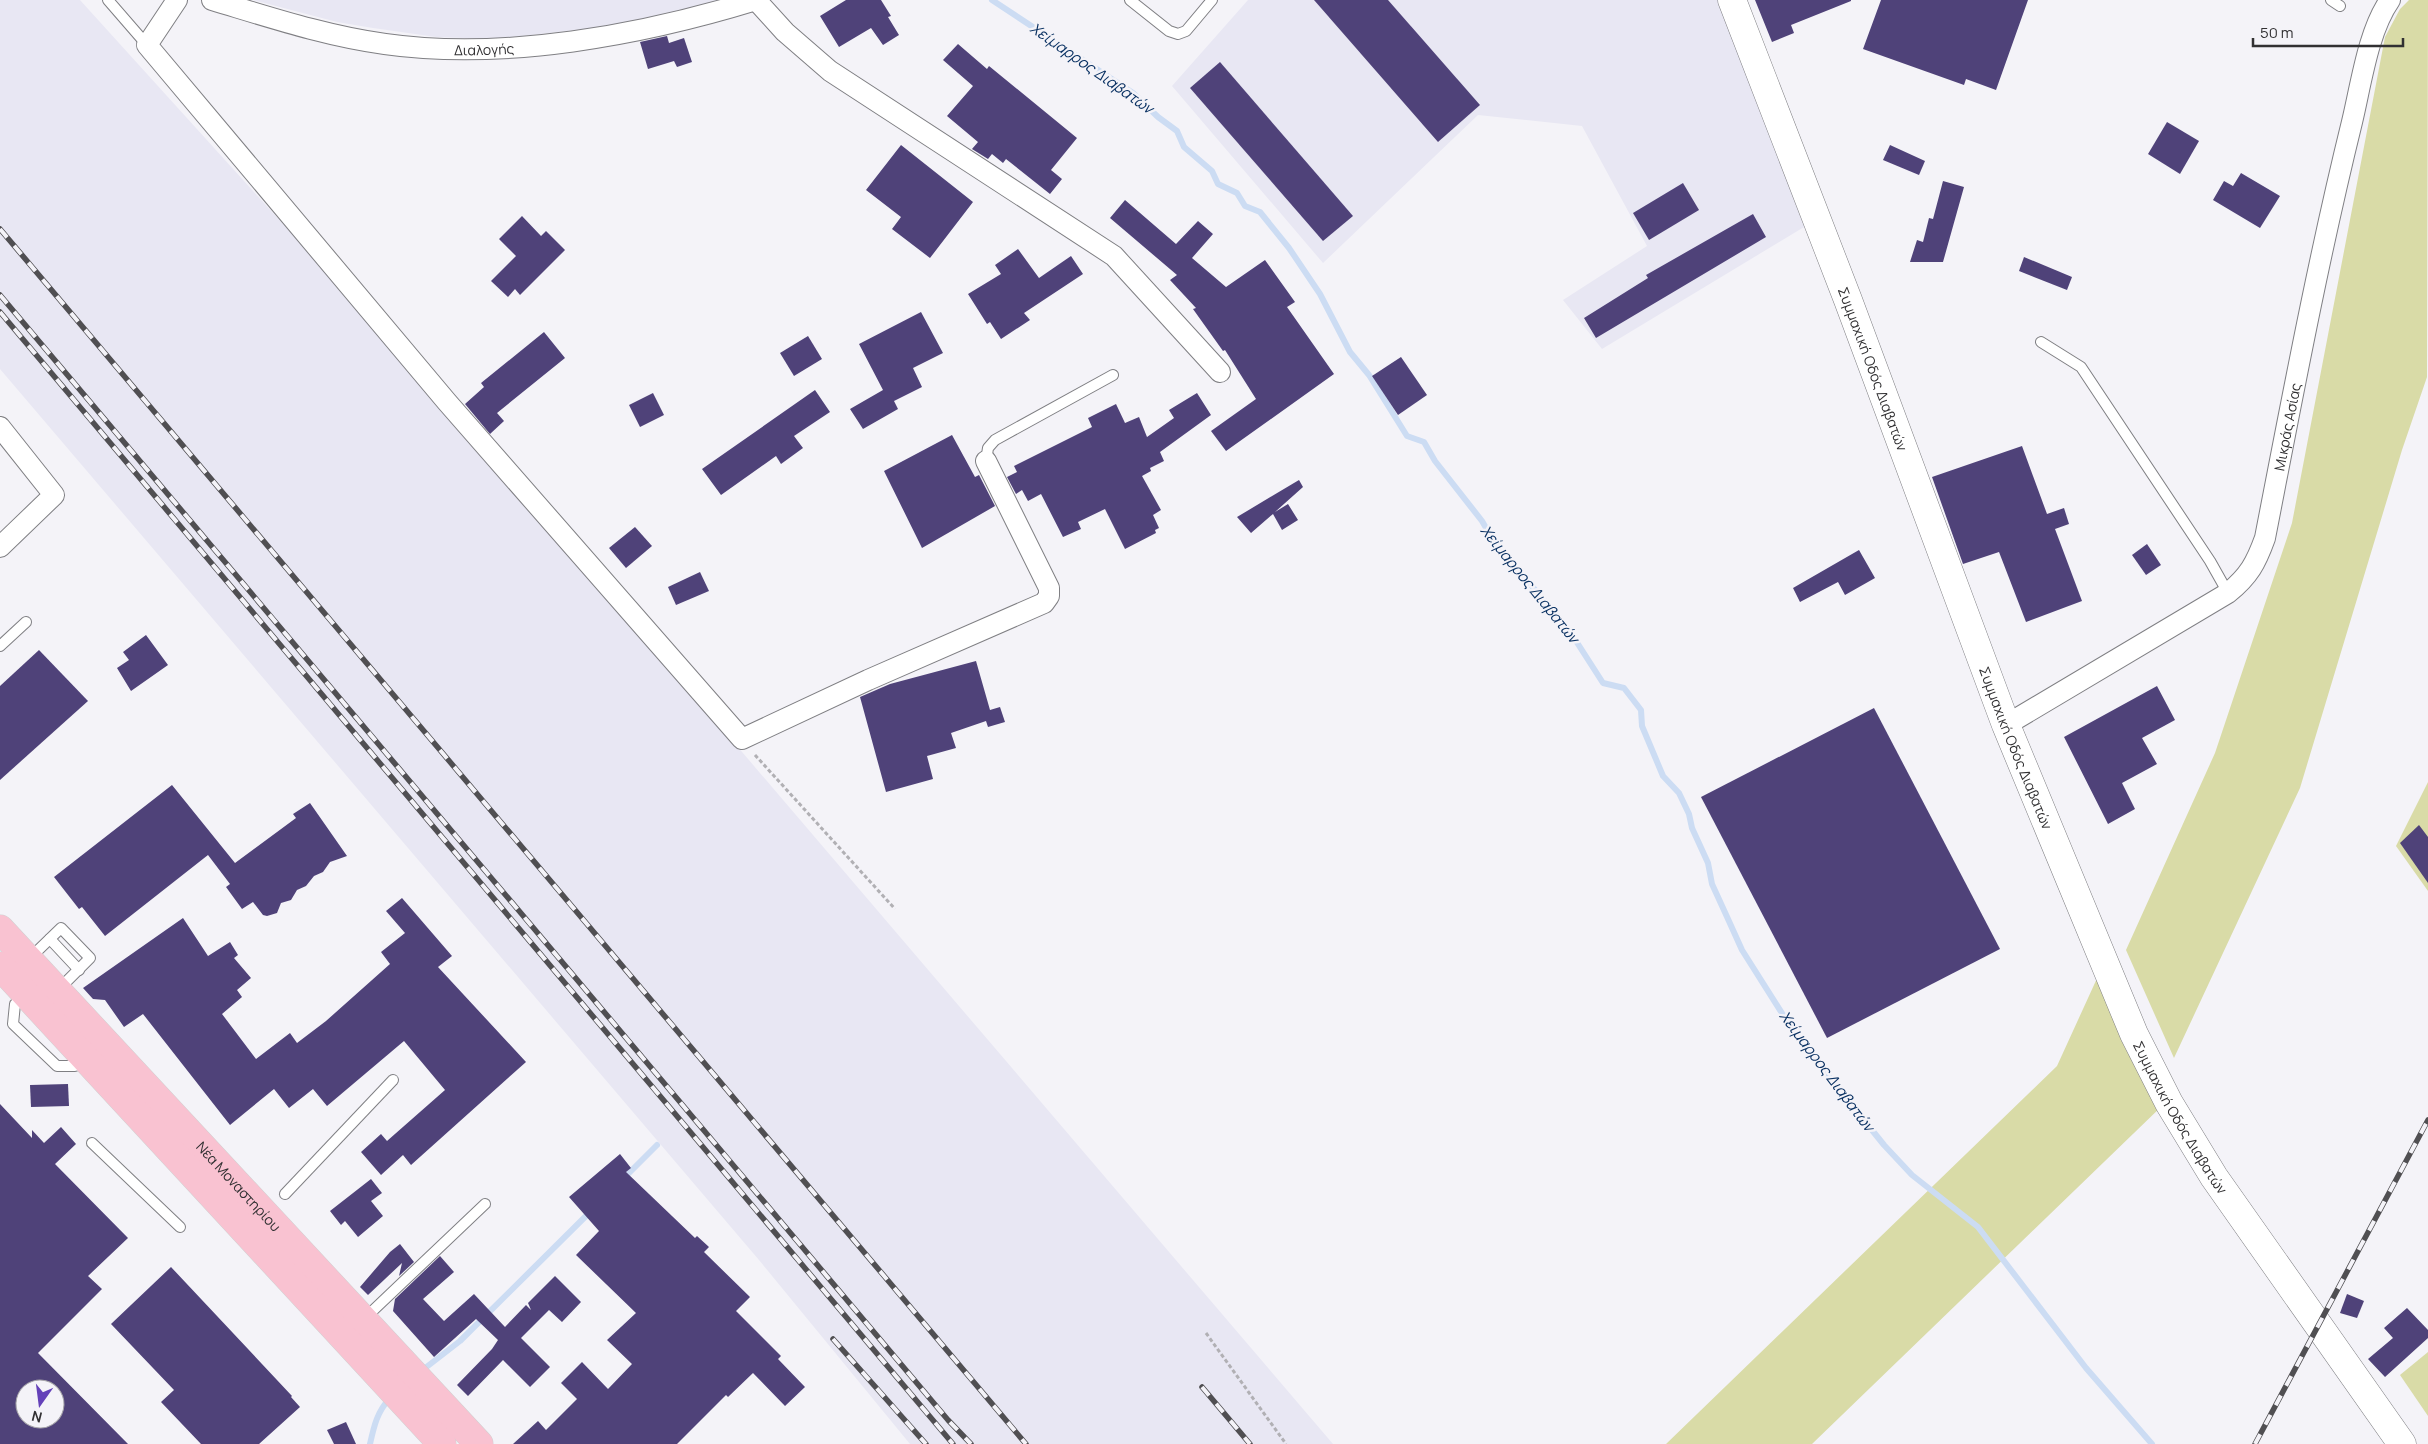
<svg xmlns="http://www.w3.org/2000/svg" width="2428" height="1444" font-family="Manrope,sans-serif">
  <rect width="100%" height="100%" fill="#f4f3f8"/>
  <g fill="#e8e7f3">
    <path d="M 0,0 L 80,0 L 427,383 L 1333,1444 L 910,1444 L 759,1260 L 0,369 Z"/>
    <path d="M 253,0 L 719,0 L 696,7 L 603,27 L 494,39 L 436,37 L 373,28 L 337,22 Z"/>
    <path d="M 1248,0 L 1718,0 L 1809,224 L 1602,349 L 1563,300 L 1647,246 L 1582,126 L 1478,115 L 1323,263 L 1172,86 Z"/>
  </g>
  <g fill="#d9dba7">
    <path d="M 2409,0 L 2428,0 L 2427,377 L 2402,450 L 2300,788 L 2174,1058 L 2126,950 L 2215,753 L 2292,523 L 2385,37 L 2400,9 Z"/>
    <path d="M 2428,782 L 2428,891 L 2396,846 Z"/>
    <path d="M 2099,974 L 2163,1105 L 1812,1444 L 1666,1444 L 2057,1066 Z"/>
    <path d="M 2428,1352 L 2428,1416 L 2400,1375 Z"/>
  </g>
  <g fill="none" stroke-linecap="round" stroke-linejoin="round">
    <g stroke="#ccdcf3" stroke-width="6">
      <path d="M 992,0 L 1133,93 L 1158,117 L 1177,131 L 1184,147 L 1212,171 L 1218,184 L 1237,193 L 1245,206 L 1260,212 L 1289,248 L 1320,294 L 1350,352 L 1369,375 L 1407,436 L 1424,442 L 1435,461 L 1482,521 L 1493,540 L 1569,630 L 1603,683 L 1624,688 L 1641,710 L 1642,726 L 1663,776 L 1679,793 L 1689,814 L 1692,828 L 1708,863 L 1712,884 L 1728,919 L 1742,950 L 1797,1037 L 1884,1145 L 1912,1175 L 1978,1227 L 2086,1368 L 2152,1444"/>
      <path d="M 623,1179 L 657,1145"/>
      <path d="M 420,1372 L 460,1341 L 591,1211"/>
      <path d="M 370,1444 C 374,1426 377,1412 390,1398"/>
    </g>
  </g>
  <g fill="#4f4279" fill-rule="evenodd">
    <path d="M 846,0 L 881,0 L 891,16 L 888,17 L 899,35 L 883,45 L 871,28 L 839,47 L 820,16 Z"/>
    <path d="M 1314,0 L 1388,0 L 1480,105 L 1438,142 Z"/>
    <path d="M 1755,0 L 1851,0 L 1851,1 L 1791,25 L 1794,33 L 1772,42 Z"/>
    <path d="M 1881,0 L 2028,0 L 1996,90 L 1966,79 L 1964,85 L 1863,49 Z"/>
    <path d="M 667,36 L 669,43 L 684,38 L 692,62 L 677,67 L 674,61 L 648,69 L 640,42 Z"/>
    <path d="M 958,44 L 987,69 L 989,66 L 1077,138 L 1051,170 L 1062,179 L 1050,194 L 1006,159 L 1003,163 L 992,154 L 988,159 L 972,149 L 978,142 L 947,116 L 973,86 L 943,60 Z"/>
    <path d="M 1220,62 L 1353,216 L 1323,241 L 1190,88 Z"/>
    <path d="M 2167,122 L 2199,141 L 2180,174 L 2148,154 Z"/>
    <path d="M 901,145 L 973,202 L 930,258 L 892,229 L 901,217 L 866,190 Z"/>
    <path d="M 1890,145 L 1925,161 L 1919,175 L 1883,160 Z"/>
    <path d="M 2241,173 L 2280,196 L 2260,228 L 2213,200 L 2224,181 L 2233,186 Z"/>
    <path d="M 1943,181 L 1964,187 L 1943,262 L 1910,262 L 1917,240 L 1923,242 L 1929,218 L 1933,219 Z"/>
    <path d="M 1683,183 L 1699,210 L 1649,240 L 1633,213 Z"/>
    <path d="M 1125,200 L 1176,244 L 1198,221 L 1213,234 L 1192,258 L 1226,287 L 1265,260 L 1295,302 L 1287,307 L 1334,374 L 1226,451 L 1211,431 L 1256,399 L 1225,350 L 1223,351 L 1193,309 L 1196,308 L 1170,280 L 1177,275 L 1110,218 Z"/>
    <path d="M 1753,214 L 1766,237 L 1596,338 L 1584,318 L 1648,278 L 1646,275 Z"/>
    <path d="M 522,216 L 541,236 L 546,231 L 565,250 L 520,295 L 515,289 L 508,297 L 491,281 L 516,256 L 499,239 Z"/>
    <path d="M 1018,249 L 1039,278 L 1071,256 L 1083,274 L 1024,313 L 1030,320 L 1001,339 L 990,322 L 987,324 L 968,294 L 1001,274 L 995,265 Z"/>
    <path d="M 2024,257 L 2072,277 L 2067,290 L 2019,271 Z"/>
    <path d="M 921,312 L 943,353 L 913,368 L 922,387 L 894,401 L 898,409 L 863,429 L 850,409 L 883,390 L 859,344 Z"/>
    <path d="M 544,332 L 565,358 L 497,413 L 504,421 L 490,434 L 465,404 L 484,387 L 481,383 Z"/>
    <path d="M 808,336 L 822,359 L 794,376 L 780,353 Z"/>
    <path d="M 1401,357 L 1427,395 L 1398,415 L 1372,376 Z"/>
    <path d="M 815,390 L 830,412 L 794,436 L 803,448 L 781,464 L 776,456 L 721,495 L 702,469 Z"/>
    <path d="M 653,393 L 664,415 L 640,427 L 629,405 Z"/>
    <path d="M 1197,393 L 1211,415 L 1160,452 L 1164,461 L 1150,468 L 1151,471 L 1142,476 L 1161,510 L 1153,515 L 1159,528 L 1155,530 L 1156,533 L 1125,549 L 1105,509 L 1078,522 L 1081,529 L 1063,537 L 1041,494 L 1028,501 L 1022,490 L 1016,494 L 1007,477 L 1017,472 L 1014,466 L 1092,427 L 1088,418 L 1116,404 L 1125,423 L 1139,417 L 1147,437 L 1174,418 L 1169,410 Z"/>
    <path d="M 952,435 L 975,477 L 979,475 L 995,506 L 922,548 L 884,471 Z"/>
    <path d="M 2022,446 L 2047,514 L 2064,508 L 2069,524 L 2055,529 L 2082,601 L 2026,622 L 1999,552 L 1963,564 L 1932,477 Z"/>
    <path d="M 1299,480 L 1303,487 L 1275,512 L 1288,504 L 1298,520 L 1282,530 L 1273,514 L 1251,533 L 1237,517 Z"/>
    <path d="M 635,527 L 652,546 L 626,568 L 609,548 Z"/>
    <path d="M 2147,544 L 2161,565 L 2146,575 L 2132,555 Z"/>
    <path d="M 1859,550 L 1875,578 L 1845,595 L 1838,582 L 1800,602 L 1793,588 Z"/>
    <path d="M 700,572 L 709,591 L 676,605 L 668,587 Z"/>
    <path d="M 146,635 L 168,665 L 131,691 L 117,668 L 129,660 L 123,652 Z"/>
    <path d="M 39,650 L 88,701 L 0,780 L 0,686 Z"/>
    <path d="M 976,661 L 990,710 L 1000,707 L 1005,722 L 988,727 L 986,721 L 951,733 L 956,748 L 927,756 L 933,779 L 886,792 L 860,697 L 890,684 Z"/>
    <path d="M 2157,686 L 2175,720 L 2142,738 L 2157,764 L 2122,783 L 2135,809 L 2108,824 L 2064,737 Z"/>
    <path d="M 1874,708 L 2000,949 L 1827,1038 L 1701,797 Z"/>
    <path d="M 172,785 L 235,863 L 296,818 L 293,814 L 310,803 L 347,856 L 330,862 L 323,872 L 314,876 L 306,886 L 297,890 L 291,900 L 281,903 L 277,913 L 267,916 L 263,915 L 253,902 L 242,909 L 226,887 L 230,884 L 208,855 L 105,936 L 82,907 L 79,909 L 54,877 Z"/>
    <path d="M 2419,825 L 2428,837 L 2428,883 L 2400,843 Z"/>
    <path d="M 402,898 L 452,956 L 438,967 L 526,1062 L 411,1165 L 403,1155 L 381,1175 L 361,1152 L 381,1134 L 387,1141 L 445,1090 L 404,1041 L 327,1106 L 313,1089 L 289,1108 L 274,1089 L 230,1125 L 143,1014 L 124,1027 L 105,1000 L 93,999 L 83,988 L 183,918 L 208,956 L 230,942 L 238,955 L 234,958 L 251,978 L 237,990 L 242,997 L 222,1014 L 256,1059 L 290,1033 L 297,1043 L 326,1021 L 390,964 L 381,952 L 405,933 L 386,911 Z"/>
    <path d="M 68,1084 L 69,1106 L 31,1107 L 30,1085 Z"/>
    <path d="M 0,1104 L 32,1138 L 32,1130 L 44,1143 L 61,1127 L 76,1144 L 55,1164 L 128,1238 L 88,1276 L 102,1289 L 38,1353 L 128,1444 L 0,1444 ZM 25,1389 L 55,1389 L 55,1419 L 25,1419 Z"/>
    <path d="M 620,1154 L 631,1168 L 626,1172 L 695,1238 L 697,1236 L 709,1247 L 704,1252 L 750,1297 L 736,1311 L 781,1356 L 778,1359 L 805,1387 L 785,1406 L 753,1373 L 728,1397 L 726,1395 L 677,1444 L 513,1444 L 538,1421 L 546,1430 L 577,1399 L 561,1383 L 582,1362 L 608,1389 L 632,1364 L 607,1340 L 636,1313 L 576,1255 L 599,1231 L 569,1197 Z"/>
    <path d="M 371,1179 L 382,1193 L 371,1201 L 383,1216 L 358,1237 L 345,1221 L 341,1225 L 330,1211 Z"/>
    <path d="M 400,1244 L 414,1262 L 399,1276 L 402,1263 L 368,1295 L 360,1287 L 390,1252 Z"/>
    <path d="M 440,1256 L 454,1272 L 423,1299 L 444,1321 L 474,1294 L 505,1327 L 526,1305 L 531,1310 L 528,1303 L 555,1276 L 581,1302 L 562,1322 L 549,1310 L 521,1338 L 550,1367 L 530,1387 L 503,1360 L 468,1396 L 457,1385 L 492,1349 L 498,1340 L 476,1319 L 434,1357 L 393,1311 L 395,1299 Z"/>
    <path d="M 171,1267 L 292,1396 L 291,1397 L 300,1407 L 259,1444 L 201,1444 L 161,1402 L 174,1390 L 111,1324 Z"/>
    <path d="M 2347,1294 L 2364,1301 L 2357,1318 L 2340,1313 Z"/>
    <path d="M 2407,1308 L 2428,1330 L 2428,1338 L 2385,1377 L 2368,1359 L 2393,1338 L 2384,1328 Z"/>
    <path d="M 346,1422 L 356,1444 L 334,1444 L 327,1430 Z"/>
  </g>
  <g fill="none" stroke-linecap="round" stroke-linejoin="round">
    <g stroke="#7f7f83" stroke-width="12">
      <g id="lane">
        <path d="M 108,0 L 147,45"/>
        <path d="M 1130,0 L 1169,31 L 1178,34 L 1186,31 L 1212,0"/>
        <path d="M 2331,0 L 2340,6"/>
        <path d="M 2041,342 L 2081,367 L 2210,561 L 2228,593"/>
        <path d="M 986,461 L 988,448 L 995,440 L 1113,375"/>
        <path d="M 0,646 L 26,622"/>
        <path d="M 50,939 L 79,970"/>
        <path d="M 29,959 L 61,928 L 90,958 L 58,990"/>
        <path d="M 15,1004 L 13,1024 L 57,1066 L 75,1066"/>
        <path d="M 92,1143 L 180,1227"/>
        <path d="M 285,1194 L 393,1080"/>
        <path d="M 364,1319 L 485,1204"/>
      </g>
    </g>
    <g stroke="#7f7f83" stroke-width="22">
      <g id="street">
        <path d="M 177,0 L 147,45 L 447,402 L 742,739 L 868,680 L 1044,603 L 1049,596 L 1049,588 L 986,461"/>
        <path id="s1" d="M 212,0 C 269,17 326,36 385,44 C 504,61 642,35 756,0 L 785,32 L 830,71 L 1114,256 L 1220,372"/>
        <path d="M 0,427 L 54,495 L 0,547"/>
        <path id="s2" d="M 2006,725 L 2228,593 C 2249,576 2256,563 2265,538 C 2292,399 2318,260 2352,122 C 2361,85 2368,31 2390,0"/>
      </g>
    </g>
    <g stroke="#7f7f83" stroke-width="29">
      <g id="secondary">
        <path id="s3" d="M 1732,0 L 1848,300 L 2006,725 L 2134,1034 L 2169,1103 L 2214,1177 L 2402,1444"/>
      </g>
    </g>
    <g stroke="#d2d1d2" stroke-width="29">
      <g id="primary">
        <path id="s4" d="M 0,929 L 479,1444"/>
        <path d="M 0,966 L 442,1444"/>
      </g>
    </g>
    <g stroke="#b1b0b4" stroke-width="3" stroke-dasharray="4 2.5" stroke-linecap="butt">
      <path d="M 755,755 L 895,909"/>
      <path d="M 1206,1333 L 1286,1444"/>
    </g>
    <use href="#lane" stroke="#fff" stroke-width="10"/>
    <use href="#street" stroke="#fff" stroke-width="20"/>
    <use href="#secondary" stroke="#fff" stroke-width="28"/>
    <use href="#primary" stroke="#f9c2d1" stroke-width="28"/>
    <g stroke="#504f52" stroke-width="5.5">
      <g id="rail">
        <path d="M 0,229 L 1026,1444"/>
        <path d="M 0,295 L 948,1420 L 971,1444"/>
        <path d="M 0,312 L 953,1444"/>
        <path d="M 833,1339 L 926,1444"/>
        <path d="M 1202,1387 L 1250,1444"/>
        <path d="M 2255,1444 L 2428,1120"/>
      </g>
    </g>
    <use href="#rail" stroke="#f4f3f8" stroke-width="4" stroke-dasharray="11" stroke-linecap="butt"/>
  </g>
  <g text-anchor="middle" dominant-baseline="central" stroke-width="5" stroke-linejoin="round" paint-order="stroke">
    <g font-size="14" fill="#313032" stroke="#f4f3f8">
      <text stroke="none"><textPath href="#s1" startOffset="278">Διαλογής</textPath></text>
      <text stroke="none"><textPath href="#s3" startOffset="395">Συμμαχική Οδός Διαβατών</textPath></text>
      <text stroke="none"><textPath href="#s2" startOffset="439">Μικράς Ασίας</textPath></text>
      <text stroke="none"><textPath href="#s3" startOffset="800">Συμμαχική Οδός Διαβατών</textPath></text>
      <text stroke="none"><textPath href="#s3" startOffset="1205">Συμμαχική Οδός Διαβατών</textPath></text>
      <text stroke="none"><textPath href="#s4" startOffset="351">Νέα Μοναστηρίου</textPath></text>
    </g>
    <g font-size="15" font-style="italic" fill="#0b3263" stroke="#f4f3f8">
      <text transform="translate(1092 68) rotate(35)">Χείμαρρος Διαβατών</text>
      <text transform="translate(1530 584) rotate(51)">Χείμαρρος Διαβατών</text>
      <text transform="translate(1827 1071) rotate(53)">Χείμαρρος Διαβατών</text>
    </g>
  </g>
  <g transform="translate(40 1404) rotate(194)"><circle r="24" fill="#f4f3f8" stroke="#a6a5a9"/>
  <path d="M0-4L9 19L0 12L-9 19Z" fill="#6441b9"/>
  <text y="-8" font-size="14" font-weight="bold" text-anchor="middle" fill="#313032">N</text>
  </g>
  <path d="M2253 38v8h150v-8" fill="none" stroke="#313032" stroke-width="2.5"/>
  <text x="2260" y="38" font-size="15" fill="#313032" stroke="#f4f3f8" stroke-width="4" paint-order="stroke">50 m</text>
</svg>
